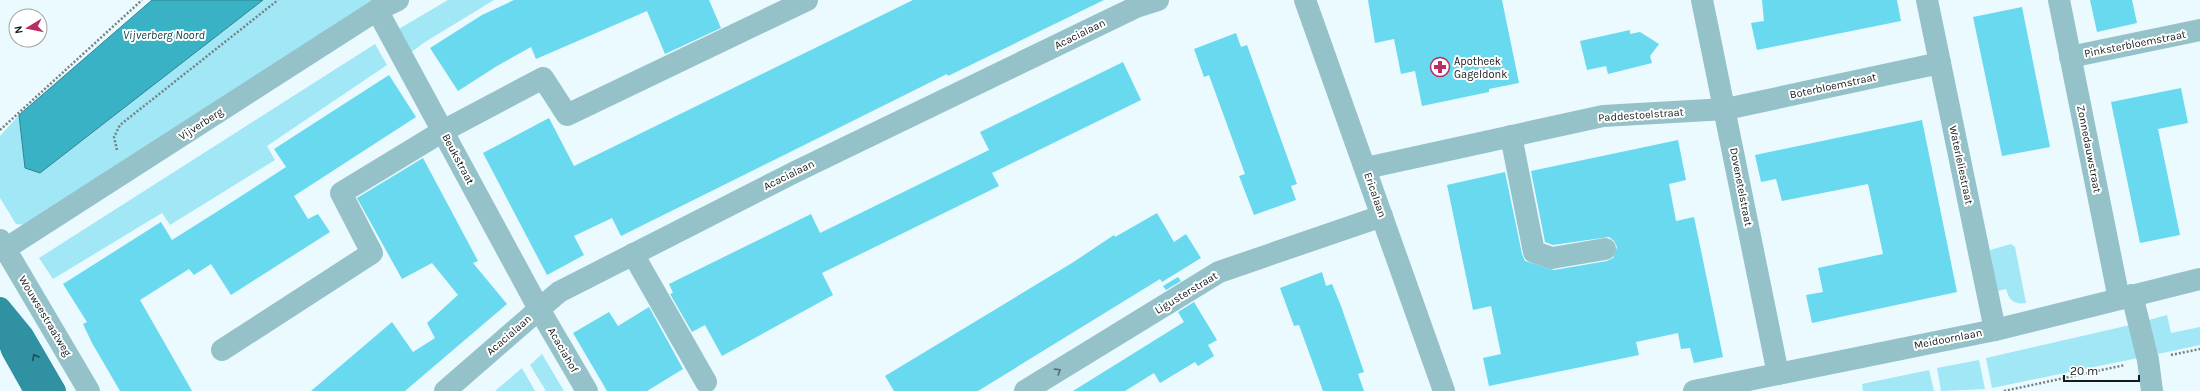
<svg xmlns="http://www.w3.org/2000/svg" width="2200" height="391" font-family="Karla,sans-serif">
  <rect width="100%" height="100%" fill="#ebfafe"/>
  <g fill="#a1e7f5">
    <path d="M 263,0 L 374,0 L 26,225 L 16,224 L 0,198 L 0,136 L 19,115 L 25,168 L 40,173 Z"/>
    <path d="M 448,0 L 494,0 L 425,42 L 410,53 L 397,30 Z"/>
    <path d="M 375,44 L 387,65 L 267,146 L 275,160 L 170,225 L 162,213 L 53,279 L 39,258 Z"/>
    <path d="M 2011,244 L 2015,247 L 2026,303 C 2014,305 2009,300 2006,289 L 1998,291 L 1990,250 Z"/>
    <path d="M 2167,315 L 2171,333 L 2200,327 L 2200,345 L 2158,354 L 2149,320 Z"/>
    <path d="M 2130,325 L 2138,358 L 1992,388 L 1986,358 Z"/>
    <path d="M 542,354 L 564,391 L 546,391 L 530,365 Z"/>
    <path d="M 1979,360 L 1985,389 L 1941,391 L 1937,368 Z"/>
    <path d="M 522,368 L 535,391 L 495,391 Z"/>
    <path d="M 1929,370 L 1934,391 L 1863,391 L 1862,384 Z"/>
  </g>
  <path fill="#3ab2c6" stroke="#2e8493" d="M 152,0 L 263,0 L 40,173 L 25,168 L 19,115 Z"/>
  <g fill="#68d9ee">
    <path d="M 514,0 L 709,0 L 721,28 L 665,54 L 647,11 L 536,59 L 531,47 L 497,66 L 458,91 L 430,48 L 482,15 Z"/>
    <path d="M 913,0 L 1104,0 L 948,76 L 947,74 L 621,236 L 612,218 L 574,236 L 584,255 L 547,275 L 483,153 L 549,118 L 574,166 Z"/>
    <path d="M 1368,0 L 1502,0 L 1519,83 L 1489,89 L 1489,92 L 1422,106 L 1415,71 L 1401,74 L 1394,39 L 1375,43 Z"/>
    <path d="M 1762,0 L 1897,0 L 1901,21 L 1757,50 L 1751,23 L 1764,21 Z"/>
    <path d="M 2090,0 L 2132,0 L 2137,23 L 2097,32 Z"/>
    <path d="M 2022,7 L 2050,147 L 2002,156 L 1973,17 Z"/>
    <path d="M 1630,30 L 1630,34 L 1640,32 L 1659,44 L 1650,56 L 1652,63 L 1608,74 L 1606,66 L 1587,70 L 1580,41 Z"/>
    <path d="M 1236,33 L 1241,47 L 1247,45 L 1297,184 L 1291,186 L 1296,200 L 1254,215 L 1239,176 L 1245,174 L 1209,75 L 1204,77 L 1194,49 Z"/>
    <path d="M 1123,62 L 1141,100 L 992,173 L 999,186 L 822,273 L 833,295 L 722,356 L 705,325 L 692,332 L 670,294 L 673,293 L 669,284 L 811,214 L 820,233 L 989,150 L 980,132 Z"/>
    <path d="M 389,75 L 416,117 L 294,196 L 308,219 L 318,214 L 330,232 L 231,295 L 211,264 L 194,275 L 189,269 L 140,300 L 192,391 L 120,391 L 92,343 L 83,324 L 87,322 L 63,284 L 161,222 L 172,240 L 218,211 L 286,167 L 274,149 Z"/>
    <path d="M 2181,88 L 2188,123 L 2158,129 L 2180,235 L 2140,243 L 2111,102 Z"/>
    <path d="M 1922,120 L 1957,292 L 1812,323 L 1806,295 L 1823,292 L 1818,268 L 1883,254 L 1868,184 L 1782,201 L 1776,179 L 1761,182 L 1755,155 Z"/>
    <path d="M 1678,140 L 1686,180 L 1669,184 L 1676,221 L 1694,217 L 1723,357 L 1694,363 L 1690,348 L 1681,349 L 1678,333 L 1636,342 L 1639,355 L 1489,386 L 1483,358 L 1501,354 L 1491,306 L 1473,310 L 1447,185 L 1505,172 L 1522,254 L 1525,261 L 1554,270 L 1607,261 L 1613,258 L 1617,247 L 1614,241 L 1609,237 L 1553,245 L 1545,242 L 1531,171 Z"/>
    <path d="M 423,158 L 478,261 L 473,263 L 507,304 L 405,391 L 311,391 L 392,322 L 413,352 L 435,338 L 427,323 L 458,295 L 432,263 L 402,279 L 357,198 Z"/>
    <path d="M 1157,213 L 1174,242 L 1186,234 L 1201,258 L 1162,282 L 1160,279 L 978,391 L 894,391 L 885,376 L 1072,263 L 1114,235 L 1115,237 Z"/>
    <path d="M 1322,272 L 1326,286 L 1332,284 L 1341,306 L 1364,372 L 1358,374 L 1364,391 L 1323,391 L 1299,325 L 1294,326 L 1280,288 Z"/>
    <path d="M 1178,277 L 1181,281 L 1166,290 L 1163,286 Z"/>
    <path d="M 1194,302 L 1217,340 L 1208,345 L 1214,356 L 1198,366 L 1195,362 L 1160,383 L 1154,373 L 1125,391 L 1073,391 L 1184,322 L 1178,312 Z"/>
    <path d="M 649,307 L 683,369 L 647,391 L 607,391 L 573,333 L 609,312 L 618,326 Z"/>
  </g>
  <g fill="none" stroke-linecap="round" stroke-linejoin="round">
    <g stroke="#758083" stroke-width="2.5" stroke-dasharray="2 2" stroke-linecap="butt">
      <path d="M 0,130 L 142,0"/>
      <path d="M 117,150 L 114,137 L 120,125 L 278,0"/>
      <path d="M 2171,355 L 2200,349"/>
      <path d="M 2004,391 L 2125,365"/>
    </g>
    <g stroke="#95c1c9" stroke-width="22">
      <path d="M 1305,0 L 1444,391"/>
      <path d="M 1702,0 L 1778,374"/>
      <path d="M 1927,0 L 1995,330"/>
      <path d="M 2059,0 L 2119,299"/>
      <path d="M 377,10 L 539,309 L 587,391"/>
      <path d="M 2070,57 L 2200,30"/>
      <path d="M 1511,136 L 1534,252 L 1552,258 L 1605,249"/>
      <path d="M 1366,168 L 1603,116 L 1726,109 L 1940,63"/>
      <path d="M 0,240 L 89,391"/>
      <path d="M 5,249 L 377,10 L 398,0"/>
      <path d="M 633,254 L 706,382"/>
      <path d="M 2132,295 L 2148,360 L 2152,391"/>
      <path d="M 222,350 L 372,253 L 341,193 L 443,131 L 543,78 L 567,115 L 807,0"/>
      <path d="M 445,391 L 559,292 L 795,172 L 1136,7 L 1158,0"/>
      <path d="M 1025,391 L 1219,272 L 1382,216"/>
      <path d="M 1694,391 L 1995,330 L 2200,279"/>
    </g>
    <g stroke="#3091a2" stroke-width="22">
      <path d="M 0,308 L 23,336 L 55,391"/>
      <path d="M 0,317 L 12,350 L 35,391"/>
    </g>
  </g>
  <defs><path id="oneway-chevron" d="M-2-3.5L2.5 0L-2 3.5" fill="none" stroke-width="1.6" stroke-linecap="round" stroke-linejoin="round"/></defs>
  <use stroke="#1f4a52" href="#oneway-chevron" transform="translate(35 357) rotate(-120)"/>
  <use stroke="#546e72" href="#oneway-chevron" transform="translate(1058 371) rotate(-32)"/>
  <defs>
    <g id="pharmacy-ring" transform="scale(1)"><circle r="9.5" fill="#fff" stroke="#ba2e66" stroke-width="1.5"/><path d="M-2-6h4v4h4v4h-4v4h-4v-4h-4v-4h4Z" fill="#ba2e66"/></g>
  </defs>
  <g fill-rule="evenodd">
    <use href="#pharmacy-ring" x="1440" y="67"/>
  </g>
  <g text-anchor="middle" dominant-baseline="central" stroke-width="4" stroke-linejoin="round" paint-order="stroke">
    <g font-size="11" fill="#131a1c" stroke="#fff">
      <text transform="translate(1080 34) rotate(-26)">Acacialaan</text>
      <text transform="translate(2135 44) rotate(-11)">Pinksterbloemstraat</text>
      <text transform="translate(1833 86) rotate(-12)">Boterbloemstraat</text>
      <text transform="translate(1641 115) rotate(-4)">Paddestoelstraat</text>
      <text transform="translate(201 124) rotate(-33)">Vijverberg</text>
      <text transform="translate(2089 149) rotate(79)">Zonnedauwstraat</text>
      <text transform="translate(458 159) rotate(62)">Beukstraat</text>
      <text transform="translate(1961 165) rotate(78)">Waterleliestraat</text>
      <text transform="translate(789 175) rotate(-26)">Acacialaan</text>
      <text transform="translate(1741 187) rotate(79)">Dovenetelstraat</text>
      <text transform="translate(1375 195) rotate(71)">Ericalaan</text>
      <text transform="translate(1186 293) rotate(-31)">Ligusterstraat</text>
      <text transform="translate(45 316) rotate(59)">Wouwsestraatweg</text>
      <text transform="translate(509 335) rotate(-41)">Acacialaan</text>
      <text transform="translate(1948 339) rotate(-11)">Meidoornlaan</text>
      <text transform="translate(563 350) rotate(60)">Acaciahof</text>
    </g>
    <g font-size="11" fill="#131a1c" stroke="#fff" text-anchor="start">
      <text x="1454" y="61">Apotheek<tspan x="1454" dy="13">Gageldonk</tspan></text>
    </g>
    <g font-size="12" font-style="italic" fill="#073e47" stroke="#fff">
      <text x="164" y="35">Vijverberg Noord</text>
    </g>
  </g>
  <g transform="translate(28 28) rotate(260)"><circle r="19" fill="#ffffff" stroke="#a1a3a4"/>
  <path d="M0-3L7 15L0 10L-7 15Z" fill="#ba2e66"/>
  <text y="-6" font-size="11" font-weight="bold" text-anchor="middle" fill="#131a1c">N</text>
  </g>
  <path d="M2064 375v6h75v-6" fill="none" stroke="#131a1c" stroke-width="2"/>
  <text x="2070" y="375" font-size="12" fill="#131a1c" stroke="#ffffff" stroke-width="3" paint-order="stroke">20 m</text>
</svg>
